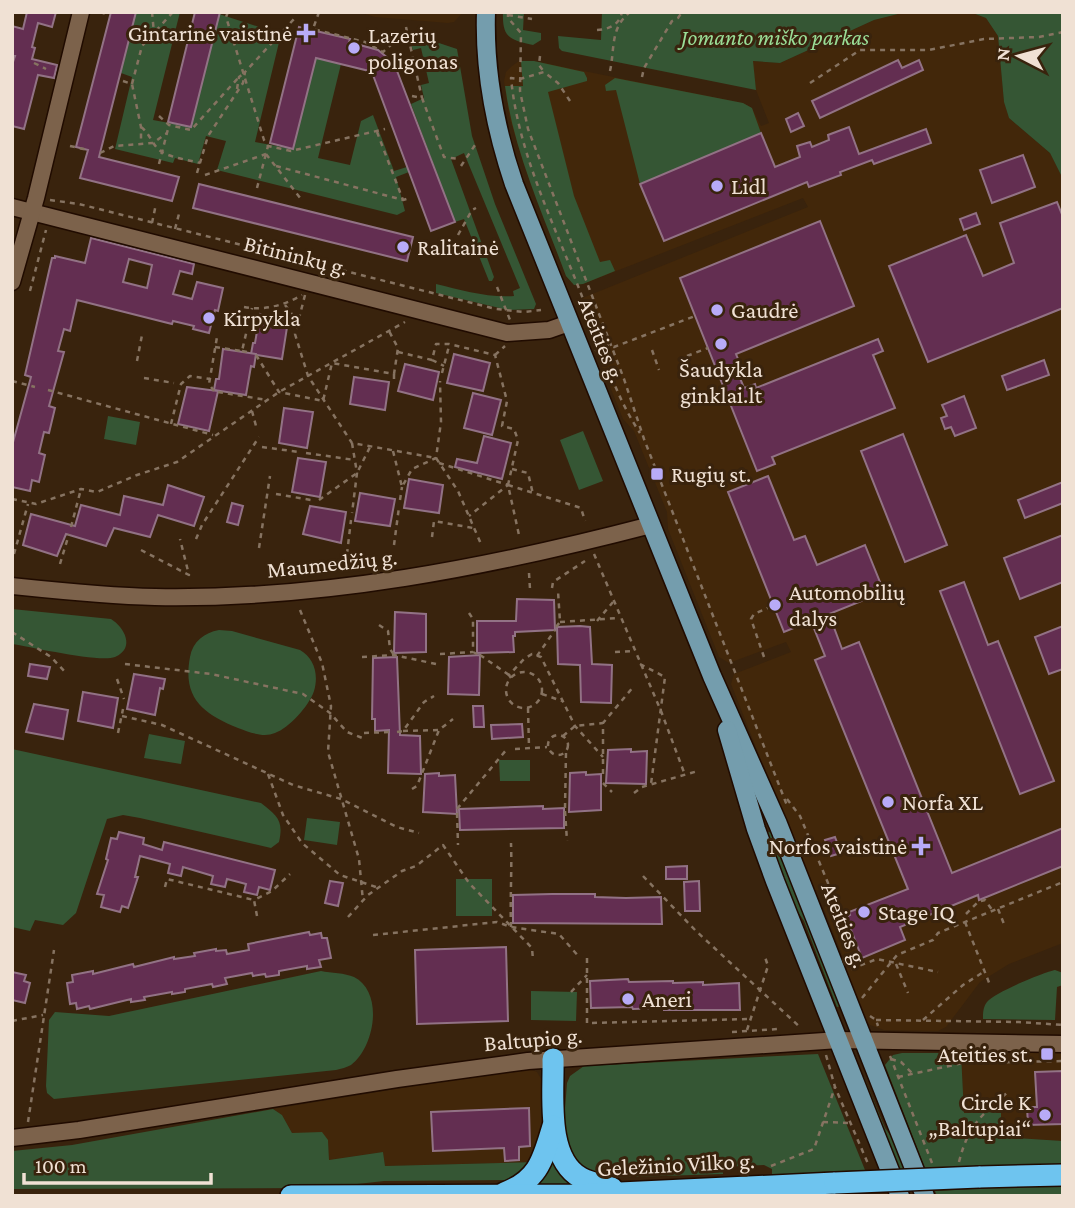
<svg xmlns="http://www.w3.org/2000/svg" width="1075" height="1208" font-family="'Crimson Pro',serif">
  <rect width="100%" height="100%" fill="#39230d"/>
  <g fill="#42270a">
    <path d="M 359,12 L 463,12 L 454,22 L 448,23 L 375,17 Z"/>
    <path d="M 915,12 L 970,12 L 986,18 L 998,36 L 1004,101 L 1009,118 L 1050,153 L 1063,179 L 1063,943 L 1009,964 L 980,982 L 946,1027 L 938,1031 L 884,1030 L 870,1025 L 863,1017 L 848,979 L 846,964 L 824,909 L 827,902 L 822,891 L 815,890 L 811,886 L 731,684 L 734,674 L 791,652 L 786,642 L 729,663 L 719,657 L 668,529 L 667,512 L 634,431 L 623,419 L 579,309 L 581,300 L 585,297 L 808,207 L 803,198 L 583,284 L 574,285 L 566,276 L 524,165 L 509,116 L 504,81 L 506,72 L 512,66 L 519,61 L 534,61 L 743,103 L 752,108 L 761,126 L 769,123 L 756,90 L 752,61 L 780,63 L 874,20 L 898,14 Z"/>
    <path d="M 1042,1051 L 1063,1052 L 1063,1141 L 1000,1137 L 964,1114 L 961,1053 L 1007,1055 L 1010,1052 Z"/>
    <path d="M 526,1068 L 537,1072 L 546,1087 L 547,1131 L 536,1162 L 385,1166 L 383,1152 L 329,1160 L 328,1141 L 305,1133 L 292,1133 L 282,1115 L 273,1109 Z"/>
  </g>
  <g fill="#355634">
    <path d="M 136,12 L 180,12 L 153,120 L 191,127 L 219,14 L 281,34 L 255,142 L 293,149 L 316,58 L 341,64 L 318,158 L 350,165 L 361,121 L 373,115 L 394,171 L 407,167 L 409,172 L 396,177 L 405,211 L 397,215 L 217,170 L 226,141 L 206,136 L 198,164 L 175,158 L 173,163 L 115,149 L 132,77 L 121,73 Z"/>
    <path d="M 503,12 L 524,12 L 523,30 L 541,33 L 541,40 L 533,45 C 509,40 502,37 503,12 Z"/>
    <path d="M 602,12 L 915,12 L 898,14 L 874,20 L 780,63 L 753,61 L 756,90 L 562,51 L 559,48 L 558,36 L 601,40 Z"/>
    <path d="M 970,12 L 1063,12 L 1063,179 L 1050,153 L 1009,118 L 1004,102 L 998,36 L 986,18 Z"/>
    <path d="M 409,39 L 439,43 L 457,49 L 472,136 L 495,204 L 536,304 L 534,309 L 508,310 L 436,293 L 436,284 C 461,290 488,298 514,296 L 513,291 L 520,288 L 464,153 L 451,159 L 494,277 L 492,281 L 489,281 L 464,219 L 455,222 L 411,104 L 424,98 L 421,85 L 429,83 L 421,48 L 413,50 Z"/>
    <path d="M 521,61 L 534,61 L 584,72 L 587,78 L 587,81 L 548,92 L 574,196 L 600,262 L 610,260 L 615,271 L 583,284 L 574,285 L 566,276 C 543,214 514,152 505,86 L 523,86 Z"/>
    <path d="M 615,78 L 743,103 L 752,108 L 761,133 L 640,184 L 616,90 L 606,91 L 605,85 Z"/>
    <path d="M 108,416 L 140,422 L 136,445 L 104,439 Z"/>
    <path d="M 583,431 L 603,481 L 579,490 L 560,440 Z"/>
    <path d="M 12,609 L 111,619 C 124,627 136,648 115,657 C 100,663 32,647 12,644 Z"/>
    <path d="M 219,630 L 232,631 L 300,650 C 314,658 319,674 314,691 C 309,706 289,728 275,733 C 263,738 249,732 238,728 C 204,714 182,699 190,657 C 193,641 204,633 219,630 Z"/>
    <path d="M 149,734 L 185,741 L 181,764 L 144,758 Z"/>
    <path d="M 12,749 L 261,803 C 277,816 284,820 279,842 L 271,848 L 140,818 L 123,815 L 107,819 L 76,913 L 63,925 L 35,920 L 30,931 L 12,927 Z"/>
    <path d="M 499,760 L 530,760 L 530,781 L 500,781 Z"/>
    <path d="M 307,818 L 340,822 L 337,845 L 304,840 Z"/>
    <path d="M 768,832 L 773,833 L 841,1006 L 837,1007 L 804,921 L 792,903 L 766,833 Z"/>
    <rect x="456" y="879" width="36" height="37"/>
    <path d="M 1055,970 L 1063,973 L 1063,985 L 1057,987 L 1055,1020 L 983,1019 C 983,1013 983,1007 987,1002 C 994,993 1044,972 1055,970 Z"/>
    <path d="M 321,971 C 331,973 345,973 354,977 C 384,992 375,1047 351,1065 C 347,1067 341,1069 336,1070 L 54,1099 L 47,1093 L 46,1086 L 49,1020 L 55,1012 L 109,1016 Z"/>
    <path d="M 531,991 L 577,992 L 576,1021 L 531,1020 Z"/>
    <path d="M 902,1053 L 961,1053 L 964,1113 L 1001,1112 L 1001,1137 L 1063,1141 L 1063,1165 L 925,1168 L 885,1065 L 893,1055 Z"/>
    <path d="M 818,1054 L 865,1170 L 820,1172 L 820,1176 L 789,1177 L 772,1174 L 772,1169 L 764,1165 L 723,1167 L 723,1174 L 600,1178 L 577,1167 L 563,1135 L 567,1083 L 570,1076 L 584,1066 Z"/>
    <path d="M 864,1077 L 885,1128 L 898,1146 L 907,1169 L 897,1169 L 861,1078 Z"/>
    <path d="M 273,1109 L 282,1115 L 292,1133 L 322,1132 L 328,1140 L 329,1160 L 383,1152 L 385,1166 L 536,1162 L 517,1180 L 384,1181 L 322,1188 L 12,1189 L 12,1151 L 72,1145 Z"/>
    <path d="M 550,1157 L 574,1185 L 533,1185 Z"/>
    <path d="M 1063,1184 L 1063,1196 L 937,1196 L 935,1191 Z"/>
  </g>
  <g fill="#632e51" stroke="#927285" stroke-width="2" fill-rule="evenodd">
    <path d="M 27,12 L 56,12 L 52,27 L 38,23 L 32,47 L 35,48 L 32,59 L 57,65 L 54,78 L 38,75 L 24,129 L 12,126 L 12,65 L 15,56 L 12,56 L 12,26 L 23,29 Z"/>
    <path d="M 111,12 L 136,12 L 99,157 L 179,177 L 172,201 L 80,178 L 88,150 L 76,147 Z"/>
    <path d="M 195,12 L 220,12 L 191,127 L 168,122 Z"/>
    <path d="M 299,27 L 350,39 L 349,42 L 378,50 L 394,63 L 455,222 L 431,231 L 373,75 L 369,71 L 316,58 L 293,149 L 270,143 Z"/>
    <path d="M 898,60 L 902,68 L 919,60 L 923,70 L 820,118 L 812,101 Z"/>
    <path d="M 798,113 L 804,126 L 791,132 L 786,119 Z"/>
    <path d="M 849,127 L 859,154 L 926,129 L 931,143 L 874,164 L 872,160 L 840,172 L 841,175 L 809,187 L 807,182 L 664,241 L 640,184 L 761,133 L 775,167 L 800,157 L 797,146 L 810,142 L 812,147 L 829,140 L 828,135 Z"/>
    <path d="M 1023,155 L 1035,187 L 992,203 L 980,170 Z"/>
    <path d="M 199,184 L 413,237 L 407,261 L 193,208 Z"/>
    <path d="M 1057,202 L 1063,217 L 1063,308 L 928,362 L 889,266 L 966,235 L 983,276 L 1014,263 L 1000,223 Z"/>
    <path d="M 976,213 L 980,224 L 964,230 L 960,219 Z"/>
    <path d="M 820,221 L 854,306 L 736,354 L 740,364 L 735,366 L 744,388 L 755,384 L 756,388 L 878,339 L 883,351 L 873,355 L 895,408 L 772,457 L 775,464 L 757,471 L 680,278 Z"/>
    <path d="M 91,238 L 194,264 L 192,274 L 180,271 L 173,294 L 192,299 L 197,282 L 223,288 L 218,311 L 215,310 L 209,333 L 193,329 L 194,326 L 173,321 L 172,324 L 77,300 L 70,331 L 64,329 L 58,351 L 64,352 L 49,406 L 55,408 L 49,433 L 44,432 L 39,453 L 45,455 L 39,482 L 32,480 L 30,491 L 12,487 L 12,446 L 31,377 L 25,375 L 52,258 L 55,258 L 55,256 L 85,263 ZM 129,259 L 152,265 L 147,288 L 123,282 Z"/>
    <path d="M 260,314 L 288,321 L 282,359 L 251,354 L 253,343 L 255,343 Z"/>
    <path d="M 223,349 L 256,354 L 254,367 L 251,366 L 246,395 L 214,390 L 216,379 L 219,379 Z"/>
    <path d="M 454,354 L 490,363 L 483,391 L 447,383 Z"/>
    <path d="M 1044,360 L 1049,375 L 1007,390 L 1002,376 Z"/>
    <path d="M 405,364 L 439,372 L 433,400 L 398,391 Z"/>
    <path d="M 354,377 L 389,382 L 385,410 L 350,404 Z"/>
    <path d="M 187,387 L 218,391 L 209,431 L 178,424 Z"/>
    <path d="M 473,393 L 501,400 L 492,435 L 464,428 Z"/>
    <path d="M 964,396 L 976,428 L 955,436 L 951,427 L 945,429 L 941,418 L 947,416 L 942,405 Z"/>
    <path d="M 284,408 L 313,412 L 307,448 L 279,443 Z"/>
    <path d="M 903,434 L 947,545 L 905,562 L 861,451 Z"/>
    <path d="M 484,436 L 511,443 L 502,479 L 455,467 L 457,459 L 477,463 Z"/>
    <path d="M 298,458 L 326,462 L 320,497 L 292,492 Z"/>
    <path d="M 768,476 L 794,540 L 805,536 L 817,565 L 865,545 L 884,592 L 829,614 L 842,649 L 859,642 L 952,873 L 1063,828 L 1063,866 L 979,900 L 978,895 L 900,927 L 905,940 L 862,958 L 846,917 L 850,915 L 849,912 L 908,889 L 815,660 L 825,656 L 811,621 L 784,632 L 728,492 Z"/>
    <path d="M 409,479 L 443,485 L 439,513 L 404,508 Z"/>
    <path d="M 1063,482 L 1063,503 L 1025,518 L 1018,500 Z"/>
    <path d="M 168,485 L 204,497 L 194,526 L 158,515 L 150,537 L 114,528 L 106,546 L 66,534 L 57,556 L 23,545 L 31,514 L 75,526 L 81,505 L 120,515 L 124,496 L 163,505 Z"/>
    <path d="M 360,493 L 395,499 L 390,526 L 355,521 Z"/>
    <path d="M 232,503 L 243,506 L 238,525 L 227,522 Z"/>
    <path d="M 310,506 L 346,512 L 341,543 L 303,534 Z"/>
    <path d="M 1063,535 L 1063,582 L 1020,599 L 1004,558 Z"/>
    <path d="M 964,582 L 988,645 L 998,641 L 1054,781 L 1020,794 L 940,591 Z"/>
    <path d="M 517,599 L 554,600 L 555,630 L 515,632 L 515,636 L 513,636 L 514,652 L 477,653 L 477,621 L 516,621 Z"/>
    <path d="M 395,612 L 426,614 L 426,652 L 394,653 Z"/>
    <path d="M 580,626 L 590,627 L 592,664 L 612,665 L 611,703 L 581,702 L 580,665 L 558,664 L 557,627 Z"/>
    <path d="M 1063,626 L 1063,669 L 1049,674 L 1035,637 Z"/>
    <path d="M 480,655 L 479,695 L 448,694 L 449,657 Z"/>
    <path d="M 397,657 L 400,735 L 420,736 L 421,774 L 388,773 L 389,730 L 375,731 L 375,719 L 372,719 L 373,658 Z"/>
    <path d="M 30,664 L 50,667 L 47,679 L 28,676 Z"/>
    <path d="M 134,674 L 165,679 L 163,689 L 160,688 L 155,715 L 127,709 Z"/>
    <path d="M 83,692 L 118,698 L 113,728 L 78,721 Z"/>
    <path d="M 34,704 L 68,710 L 63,739 L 26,732 Z"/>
    <path d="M 473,706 L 483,706 L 484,727 L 474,727 Z"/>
    <path d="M 522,724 L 523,737 L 492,739 L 491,725 Z"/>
    <path d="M 631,749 L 631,752 L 647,751 L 646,784 L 606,783 L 608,750 Z"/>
    <path d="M 586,772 L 586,775 L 601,774 L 601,810 L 569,812 L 570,773 Z"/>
    <path d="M 439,773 L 439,776 L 455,775 L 457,814 L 423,812 L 425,774 Z"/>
    <path d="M 543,806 L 543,809 L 564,808 L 564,828 L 460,830 L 459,809 Z"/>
    <path d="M 119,832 L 144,838 L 143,844 L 162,850 L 164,842 L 275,870 L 270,890 L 259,887 L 257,895 L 244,892 L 246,884 L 227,879 L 225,887 L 211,884 L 213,876 L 183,867 L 181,876 L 168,873 L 170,864 L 140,856 L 135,877 L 138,877 L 128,908 L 122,906 L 120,912 L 101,907 L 104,895 L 97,894 L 108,860 L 106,859 L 111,838 L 117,839 Z"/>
    <path d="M 835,837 L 841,853 L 831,856 L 825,840 Z"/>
    <path d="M 687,866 L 687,879 L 666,879 L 666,867 Z"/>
    <path d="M 330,881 L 343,883 L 338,906 L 325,903 Z"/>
    <path d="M 699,881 L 700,911 L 685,911 L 684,882 Z"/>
    <path d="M 552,894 L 595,894 L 595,897 L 626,898 L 661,897 L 662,924 L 513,923 L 513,895 Z"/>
    <path d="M 309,932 L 310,935 L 321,933 L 322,938 L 327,938 L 331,958 L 319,960 L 321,967 L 307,969 L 307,966 L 279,971 L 279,975 L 266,977 L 265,974 L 253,976 L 252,973 L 225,978 L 227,984 L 213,987 L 212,984 L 185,989 L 185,992 L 172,994 L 172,992 L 144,997 L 145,1000 L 131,1002 L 131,999 L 90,1009 L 89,1006 L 77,1009 L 76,1003 L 70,1004 L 67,983 L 73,982 L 72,975 L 93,971 L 93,974 L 133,964 L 134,967 L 174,957 L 174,959 L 195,956 L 194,953 L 216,949 L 216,951 L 226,950 L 227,954 L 249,950 L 248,944 Z"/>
    <path d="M 506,947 L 508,1021 L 417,1024 L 415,950 Z"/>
    <path d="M 12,972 L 26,975 L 24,981 L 30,983 L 25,1003 L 12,1000 Z"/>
    <path d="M 628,979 L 629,982 L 673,981 L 673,983 L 703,982 L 703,985 L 739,983 L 740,1010 L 664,1010 L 664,1008 L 633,1009 L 632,1007 L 591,1008 L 590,981 Z"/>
    <path d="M 1063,1071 L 1063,1124 L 1028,1125 L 1027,1107 L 1037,1107 L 1035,1072 Z"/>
    <path d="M 529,1108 L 530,1146 L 519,1147 L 519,1160 L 505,1161 L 504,1148 L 433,1151 L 431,1112 Z"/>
  </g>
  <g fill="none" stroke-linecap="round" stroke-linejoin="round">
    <g stroke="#200b00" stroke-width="19">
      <g id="minor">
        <path d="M 12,207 L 507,333 L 549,330 L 569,323"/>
        <path d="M 12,282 L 36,198 L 81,12"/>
        <path d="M 12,586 C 60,591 107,596 155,597 C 322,600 490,567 651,525"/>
        <path d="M 12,1138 L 79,1130 L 397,1079 L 528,1061 L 839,1040 L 1063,1044"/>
      </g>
    </g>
    <g stroke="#200b00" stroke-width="21">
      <g id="major">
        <path d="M 486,12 C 484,72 495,128 514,184 L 712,676 L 778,824 L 925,1196"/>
        <path d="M 727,730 L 756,829 L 775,881 L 900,1196"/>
      </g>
    </g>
    <g stroke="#200b00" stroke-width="24">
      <g id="highway">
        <path d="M 553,1059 C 554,1093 545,1158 581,1178 C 590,1183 602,1185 612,1188"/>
        <path d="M 979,1177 L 1063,1175"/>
        <path d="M 504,1193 C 539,1180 543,1159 553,1126"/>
        <path d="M 291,1196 L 577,1195 L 835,1183"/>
      </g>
    </g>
    <g stroke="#867361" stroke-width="2.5" stroke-dasharray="5 5" stroke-linecap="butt">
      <path d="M 100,12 L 106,14"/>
      <path d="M 152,12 L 154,33"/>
      <path d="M 228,12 L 226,17 L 264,140 L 268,146 L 291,151 L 385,129"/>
      <path d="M 319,12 L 313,29 L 365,42 L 383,52 L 393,43"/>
      <path d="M 508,12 L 508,18 L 521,33 L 520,91 L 528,129 L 624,379 L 644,439 L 788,808"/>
      <path d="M 508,15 L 532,19"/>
      <path d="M 406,27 L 422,98"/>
      <path d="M 597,30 C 610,29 619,25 622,12"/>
      <path d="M 540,56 L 539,65 L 544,72"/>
      <path d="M 12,59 L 14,58"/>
      <path d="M 34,63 L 46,69"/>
      <path d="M 610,71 C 615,48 610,28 630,12"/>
      <path d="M 642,77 L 644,68 L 672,21 L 678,18 L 682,12"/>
      <path d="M 123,81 L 132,84 L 141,127 L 141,143"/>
      <path d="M 810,83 L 860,50 L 929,50 L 984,39 L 1039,37 L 1063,32"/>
      <path d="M 132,84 L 142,46 L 173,12"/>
      <path d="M 237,89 L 239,77 L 243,74"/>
      <path d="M 412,96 L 422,98 L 444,157 L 459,159"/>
      <path d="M 570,101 L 558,83 L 544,72 L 520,79 L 511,78 C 518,152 553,222 580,291 C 598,338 612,391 640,433"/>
      <path d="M 159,116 L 169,125 L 191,130 L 239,77"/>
      <path d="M 141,127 C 150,133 152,146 162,152 C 172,158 189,160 200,163"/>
      <path d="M 377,132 L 403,200"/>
      <path d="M 70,146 L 88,150"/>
      <path d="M 100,153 L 114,146 L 153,143 L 167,133"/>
      <path d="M 266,154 L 301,199"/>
      <path d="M 159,164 L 169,125"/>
      <path d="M 276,166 L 403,200 L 410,198"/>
      <path d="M 461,166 L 477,142"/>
      <path d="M 197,173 L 208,136 L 243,83 L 245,72 L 294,19"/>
      <path d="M 205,175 L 266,154"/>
      <path d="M 257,188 L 268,146"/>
      <path d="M 50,200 L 79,204 L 496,309 L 524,312 L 541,310"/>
      <path d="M 152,223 L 156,204"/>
      <path d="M 175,229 L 180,210"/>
      <path d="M 458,235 L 472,210 L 476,208"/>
      <path d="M 497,287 L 510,320"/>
      <path d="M 30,291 L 46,230"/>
      <path d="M 305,295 L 295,334 L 308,376 L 352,443 L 436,458 L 458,491 L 481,544"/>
      <path d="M 285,305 L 298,322"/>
      <path d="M 244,307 C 265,311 285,305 302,295"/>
      <path d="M 215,347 L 242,351 L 252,308"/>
      <path d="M 652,350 L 659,370"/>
      <path d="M 242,351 L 251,353"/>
      <path d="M 595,351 L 609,345 L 614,347 L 695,316"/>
      <path d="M 398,352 L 432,360 L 436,344 L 449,344 L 495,355 L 507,401 L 502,426 L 514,429 L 518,440 L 508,485 L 519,535"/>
      <path d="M 256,355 L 279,392 L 323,401 L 332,363 L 394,374 L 398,348 L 389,331"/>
      <path d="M 495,355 L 505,346"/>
      <path d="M 687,356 L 708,348"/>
      <path d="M 432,360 L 444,366"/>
      <path d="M 137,361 L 142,335"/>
      <path d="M 442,373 L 449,346"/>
      <path d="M 394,374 L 394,383"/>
      <path d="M 144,378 L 174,383"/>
      <path d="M 12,381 L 35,387"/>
      <path d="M 48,390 L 213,435"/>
      <path d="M 214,391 L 209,384 L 217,337"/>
      <path d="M 218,392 L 267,400"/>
      <path d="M 705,401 L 724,394"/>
      <path d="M 252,411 L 256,426"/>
      <path d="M 171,424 L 181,384 L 190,376 L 210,379"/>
      <path d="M 352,443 L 357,473 L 352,513"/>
      <path d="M 262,447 L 299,452"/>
      <path d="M 393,451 L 402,487 L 412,469 L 436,458 L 441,422 L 440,381"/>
      <path d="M 306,453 L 355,460"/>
      <path d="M 439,463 L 508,485 L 469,516"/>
      <path d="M 512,469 L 528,473 L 533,494"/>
      <path d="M 508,485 L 581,508 L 585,521"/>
      <path d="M 276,494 L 311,500"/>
      <path d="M 12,499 L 36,504 L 81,489 L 97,492 L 137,475 L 177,462 L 279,392 L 405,322"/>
      <path d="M 319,500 L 357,473 L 370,447"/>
      <path d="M 400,500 L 402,487"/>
      <path d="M 71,527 L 81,489"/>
      <path d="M 432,537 L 434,521 L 473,528"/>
      <path d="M 196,539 L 202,525 L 259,437"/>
      <path d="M 394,545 L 399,507"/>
      <path d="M 259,548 L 270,476"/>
      <path d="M 141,550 L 189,575 L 180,539"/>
      <path d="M 14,554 L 28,504"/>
      <path d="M 347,554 L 351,520"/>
      <path d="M 594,554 L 661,711 L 685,775"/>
      <path d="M 60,564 L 69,534"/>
      <path d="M 529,573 L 530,589"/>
      <path d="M 552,588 L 553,582 L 585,561"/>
      <path d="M 300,610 L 322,663 L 331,706 L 328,752 L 359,859 L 363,901"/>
      <path d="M 469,613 L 473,619 L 473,652 L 477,654"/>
      <path d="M 597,621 L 613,602"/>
      <path d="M 560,622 L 619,618"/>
      <path d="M 379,625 L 388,631 L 390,649 L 394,655"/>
      <path d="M 556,627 L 560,622 L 558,591"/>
      <path d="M 12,632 L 51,657 L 67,674"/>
      <path d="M 615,652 L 633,651"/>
      <path d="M 440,654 L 473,652"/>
      <path d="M 480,655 L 509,675"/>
      <path d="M 537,656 L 555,630"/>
      <path d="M 362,657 L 394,655 L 436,664"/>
      <path d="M 764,657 L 751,619 L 754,614 L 772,606"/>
      <path d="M 125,664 L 211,674 L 303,694 L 330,713 L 347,732 L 365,739"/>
      <path d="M 640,664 L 665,677 L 651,784"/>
      <circle cx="524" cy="690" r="18"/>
      <path d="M 511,678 L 509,675 L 524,659 L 532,654 L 541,657 L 575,726 L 603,757"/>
      <path d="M 117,679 L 124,699"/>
      <path d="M 542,694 L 562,701"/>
      <path d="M 528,708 L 529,748"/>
      <path d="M 122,716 L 162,725 L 293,785 L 341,799 L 397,827 L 419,833"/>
      <path d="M 403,731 L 439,730 L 453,719"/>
      <path d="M 397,732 L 403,731 L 424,702 L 434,696"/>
      <path d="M 118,733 L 123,709"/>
      <path d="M 364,733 L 389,732"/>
      <circle cx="558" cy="745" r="10"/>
      <path d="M 563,736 L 575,726 L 603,723"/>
      <path d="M 515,749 L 547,747"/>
      <path d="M 268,774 L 283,815 L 302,843 L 340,875 L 379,888"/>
      <path d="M 603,774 L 603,723 L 634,686"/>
      <path d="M 603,783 L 612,792"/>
      <path d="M 412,789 L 417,786 L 439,730"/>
      <path d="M 634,793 L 642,787 L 698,771"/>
      <path d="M 787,799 L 800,816 L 828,883 L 829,895 L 827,907"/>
      <path d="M 565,808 L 566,752"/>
      <path d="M 457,809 L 507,749"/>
      <path d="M 565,811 L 567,841"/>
      <path d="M 457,813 L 458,845"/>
      <path d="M 643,876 L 696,931 L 801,1028"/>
      <path d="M 165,887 L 167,879 L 254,900"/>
      <path d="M 998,909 L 1004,924"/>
      <path d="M 966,914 L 978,902 L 985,900 L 993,911"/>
      <path d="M 257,916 L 254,900 L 272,891 L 290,874"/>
      <path d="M 348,917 L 368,895 L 402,871 L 416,866 L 443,845 L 469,883 L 532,948 L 533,960"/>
      <path d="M 965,922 L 990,985"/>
      <path d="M 511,927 C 510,899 512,871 511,843"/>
      <path d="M 373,935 L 497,922 L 511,927 L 559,934 L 580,958"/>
      <path d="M 587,958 L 587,1023 L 750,1019"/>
      <path d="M 896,964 L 908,993"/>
      <path d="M 851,969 L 877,959 L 938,972"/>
      <path d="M 571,992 L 587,975"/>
      <path d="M 862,998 L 897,955 L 933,940 L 938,933 L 1063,882"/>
      <path d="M 870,1016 L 876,1020 L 878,1026"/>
      <path d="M 876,1020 L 1019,1022 L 1063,1025"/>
      <path d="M 923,1020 L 963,985 L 985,971"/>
      <path d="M 12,1021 L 43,1015"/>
      <path d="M 747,1030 L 768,966 L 765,957"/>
      <path d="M 732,1032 L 778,1029"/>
      <path d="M 826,1055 L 835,1087 L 869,1166"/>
      <path d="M 890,1056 L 932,1163"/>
      <path d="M 891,1059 L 901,1062 L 913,1074"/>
      <path d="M 898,1077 L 963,1063 L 1063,1061"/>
      <path d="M 28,1122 L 54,950"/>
      <path d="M 823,1122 L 851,1123"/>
      <path d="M 959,1162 C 968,1126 981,1115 1008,1092"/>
      <path d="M 771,1166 L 814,1149 L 835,1087"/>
    </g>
    <use href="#minor" stroke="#7c624b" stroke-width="16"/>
    <use href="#major" stroke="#749dad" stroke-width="18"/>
    <use href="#highway" stroke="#6ec4ef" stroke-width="21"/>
    <g stroke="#200b00" stroke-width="24" stroke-linecap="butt">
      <path id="highway-bridge" d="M 835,1183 L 979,1177"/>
    </g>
    <use href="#highway-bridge" stroke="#6ec4ef" stroke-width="21"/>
  </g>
  <g fill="#b8abf7" stroke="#39230d" stroke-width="2.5">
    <path d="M302.5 22.5h7v7h7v7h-7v7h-7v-7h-7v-7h7z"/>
    <circle cx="354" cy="48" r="7"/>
    <circle cx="717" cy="186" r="7"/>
    <circle cx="403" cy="247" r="7"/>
    <circle cx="717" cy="310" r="7"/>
    <circle cx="209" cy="318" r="7"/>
    <circle cx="721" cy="344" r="7"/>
    <rect x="650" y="467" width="14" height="14" rx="3.5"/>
    <circle cx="775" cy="605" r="7"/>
    <circle cx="888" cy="802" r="7"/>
    <path d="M917.5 835.5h7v7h7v7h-7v7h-7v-7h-7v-7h7z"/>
    <circle cx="864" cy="912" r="7"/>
    <circle cx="628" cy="999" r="7"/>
    <rect x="1040" y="1047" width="14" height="14" rx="3.5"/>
    <circle cx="1045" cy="1115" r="7"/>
  </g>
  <g text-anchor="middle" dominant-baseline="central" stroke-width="6" stroke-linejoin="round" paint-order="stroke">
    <g font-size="23" fill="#f0e1d4" stroke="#39230d" text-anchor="start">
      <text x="292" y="33" text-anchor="end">Gintarinė vaistinė</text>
      <text x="368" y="35">Lazerių<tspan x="368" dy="26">poligonas</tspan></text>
      <text x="731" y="186">Lidl</text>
      <text x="417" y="247">Ralitainė</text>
      <text x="731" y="310">Gaudrė</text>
      <text x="223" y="318">Kirpykla</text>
      <text x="721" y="369" text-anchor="middle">Šaudykla<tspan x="721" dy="26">ginklai.lt</tspan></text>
      <text x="671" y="474">Rugių st.</text>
      <text x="789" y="592">Automobilių<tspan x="789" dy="26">dalys</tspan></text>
      <text x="902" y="802">Norfa XL</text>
      <text x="907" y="846" text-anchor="end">Norfos vaistinė</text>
      <text x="878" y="912">Stage IQ</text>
      <text x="642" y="999">Aneri</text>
      <text x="1033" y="1054" text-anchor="end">Ateities st.</text>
      <text x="1031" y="1102" text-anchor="end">Circle K<tspan x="1031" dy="26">„Baltupiai“</tspan></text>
    </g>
    <g font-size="23" font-style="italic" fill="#9ade97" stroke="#39230d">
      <text x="775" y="37">Jomanto miško parkas</text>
    </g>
    <g font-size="23" fill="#f0e1d4" stroke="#39230d">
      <text transform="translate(296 255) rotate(14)">Bitininkų g.</text>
      <text transform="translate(602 340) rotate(68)">Ateities g.</text>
      <text transform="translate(332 563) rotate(-6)">Maumedžių g.</text>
      <text transform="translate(845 925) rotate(68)">Ateities g.</text>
      <text transform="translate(533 1039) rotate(-5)">Baltupio g.</text>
      <text transform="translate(676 1164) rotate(-3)">Geležinio Vilko g.</text>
    </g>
  </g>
  <rect width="1075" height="1208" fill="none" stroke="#f0e1d4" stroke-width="28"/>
  <g transform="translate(1019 56) rotate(276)" stroke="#39230d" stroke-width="5" paint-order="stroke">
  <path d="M0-5L12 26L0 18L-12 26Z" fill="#f0e1d4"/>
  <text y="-10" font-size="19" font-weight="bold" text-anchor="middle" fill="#f0e1d4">N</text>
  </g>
  <path d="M24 1173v10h187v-10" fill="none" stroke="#f0e1d4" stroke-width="3.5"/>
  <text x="35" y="1173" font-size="21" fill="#f0e1d4" stroke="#39230d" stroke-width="5" paint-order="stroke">100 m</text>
</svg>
